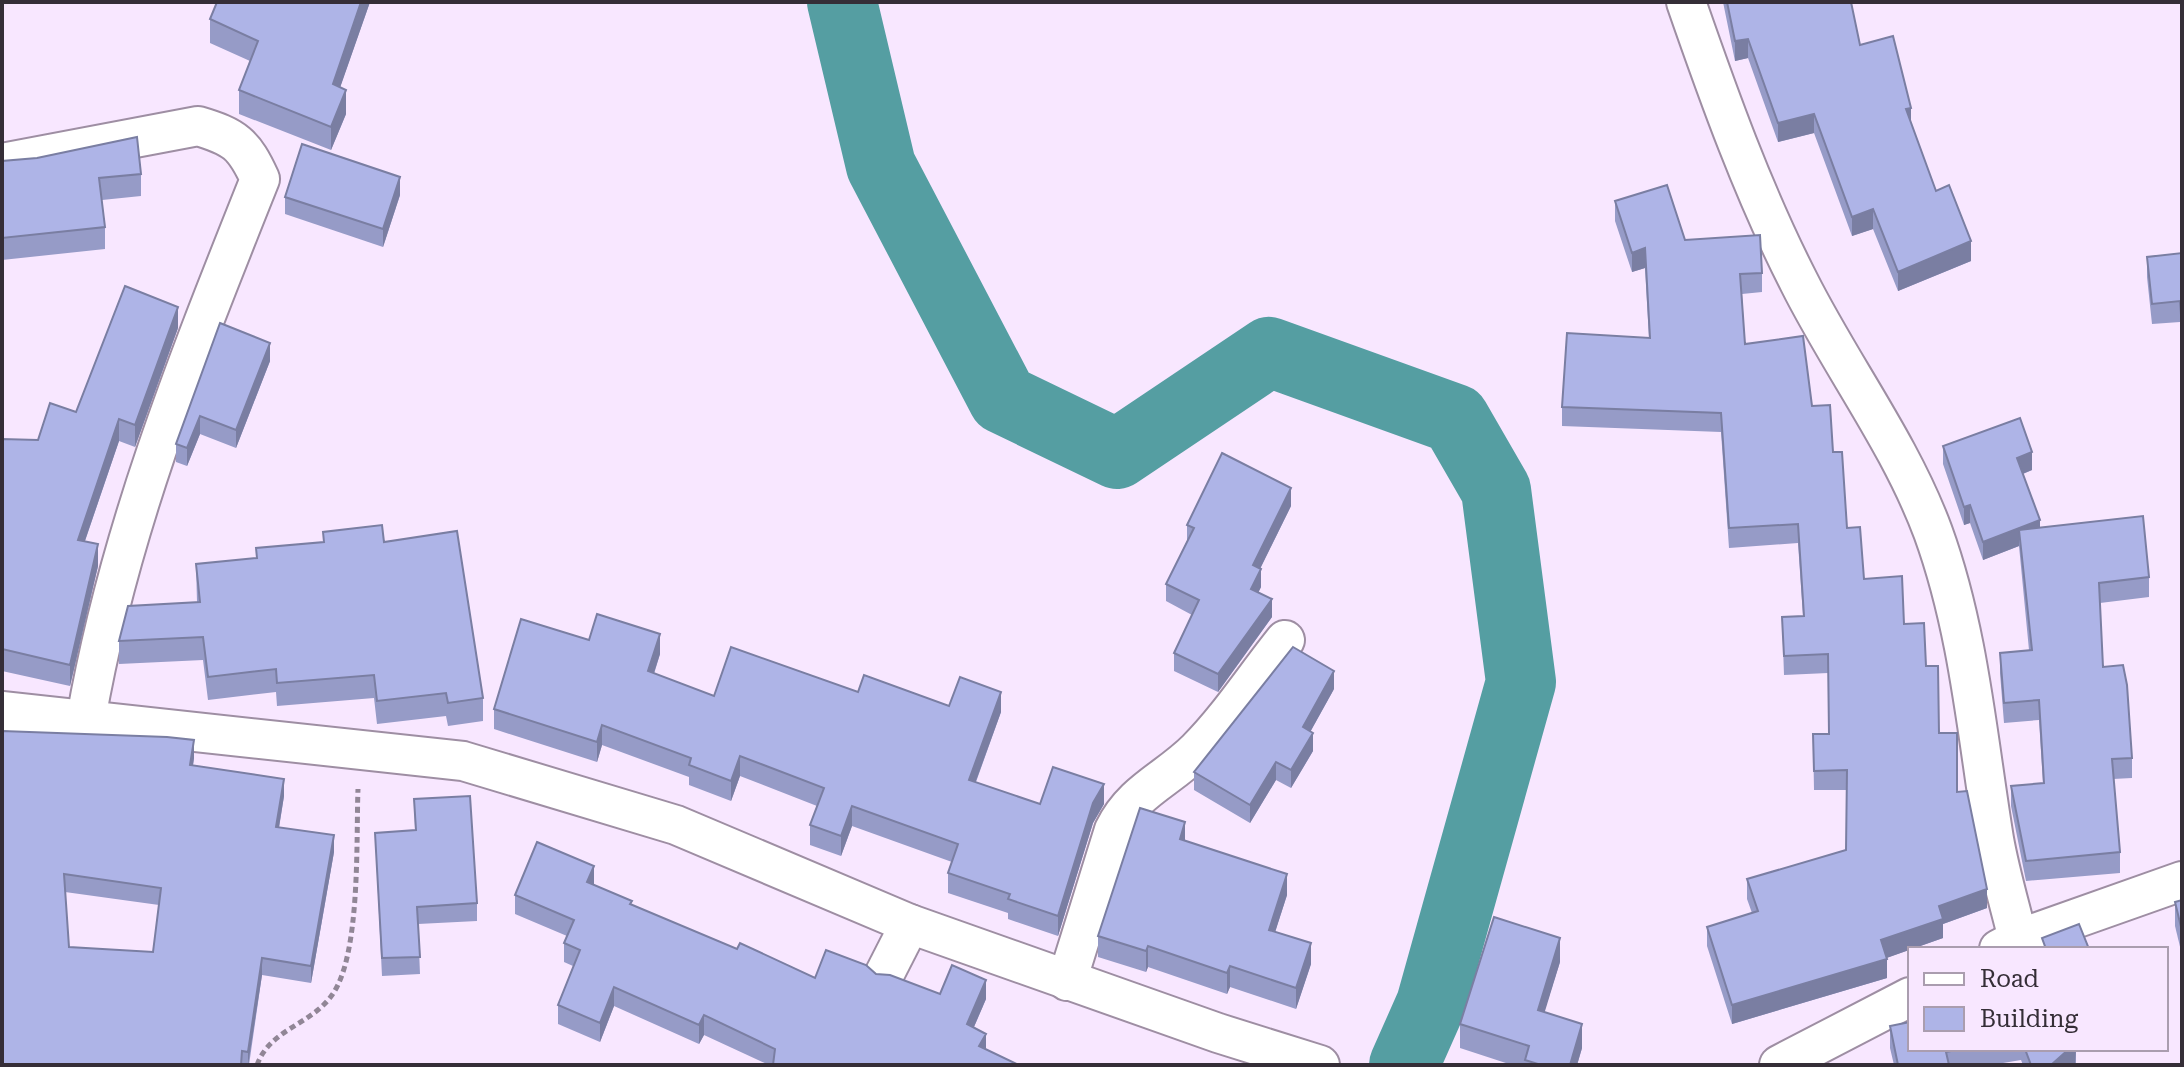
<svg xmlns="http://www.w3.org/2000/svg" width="2184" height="1067" font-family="'Roboto Serif',serif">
  <rect width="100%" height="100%" fill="#f8e7ff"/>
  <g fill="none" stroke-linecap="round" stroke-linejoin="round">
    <path stroke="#559ea2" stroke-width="70" d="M 842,2 L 881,166 L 1003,399 L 1117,454 L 1269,352 L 1455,419 L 1496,490 L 1521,682 L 1431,1004 L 1404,1065"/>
    <g stroke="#9e8ea3" stroke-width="42">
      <g id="minor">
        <path d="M 1686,2 C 1719,97 1753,192 1799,282 C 1841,366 1900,443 1933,532 C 1969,631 1977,735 1994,839 C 2000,873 2010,906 2018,939"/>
        <path d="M 2,163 L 198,126 C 235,137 244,144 260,179 C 189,357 119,529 86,719"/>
        <path d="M 2,711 L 463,761 L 676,825 L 910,924 L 1218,1033 L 1320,1065"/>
        <path d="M 1999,949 L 2018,939 L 2182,881"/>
        <path d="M 885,973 L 910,924"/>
        <path d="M 1067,981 L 1114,830 C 1133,791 1167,780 1197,750 C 1229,718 1256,676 1285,640"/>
        <path d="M 1779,1065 L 1910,997"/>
      </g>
    </g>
    <path stroke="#918696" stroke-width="5" stroke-dasharray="6 4" stroke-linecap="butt" d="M 257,1065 C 270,1029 311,1025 332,995 C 361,955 356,839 358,789"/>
    <use href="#minor" stroke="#fff" stroke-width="38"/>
  </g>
  <g fill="#969bc7" fill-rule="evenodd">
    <path d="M 217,2 L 370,2 L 340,87 L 346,114 L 331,150 L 239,114 L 239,90 L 250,61 L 210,43 L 210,19 Z"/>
    <path d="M 1723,2 L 1851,2 L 1860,45 L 1911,123 L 1936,191 L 1971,261 L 1898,291 L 1873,229 L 1852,236 L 1814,133 L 1778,142 L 1748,58 L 1735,61 Z"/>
    <path d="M 2,161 L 141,174 L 141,196 L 102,200 L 105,227 L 105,249 L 2,260 Z"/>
    <path d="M 400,195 L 383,247 L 285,214 L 285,197 Z"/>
    <path d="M 1615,201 L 1685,240 L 1762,273 L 1762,292 L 1742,294 L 1745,344 L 1812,406 L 1833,452 L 1847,528 L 1864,579 L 1904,624 L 1926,666 L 1939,733 L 1957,792 L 1987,908 L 1943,924 L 1943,938 L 1886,958 L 1887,978 L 1732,1024 L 1707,946 L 1707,927 L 1752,913 L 1747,899 L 1747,879 L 1846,850 L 1847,790 L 1814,790 L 1813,734 L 1829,734 L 1828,673 L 1784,675 L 1782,617 L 1803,616 L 1798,543 L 1729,548 L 1721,432 L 1562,426 L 1562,407 L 1649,338 L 1645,268 L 1632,272 L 1615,221 Z"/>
    <path d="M 2182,253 L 2182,348 L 2180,322 L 2152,324 L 2147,277 L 2147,257 Z"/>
    <path d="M 220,323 L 270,361 L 236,448 L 200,434 L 187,466 L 176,462 L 176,444 Z"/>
    <path d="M 178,328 L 135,447 L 119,441 L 85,541 L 98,566 L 70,686 L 2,671 L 2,439 L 38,440 L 76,412 Z"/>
    <path d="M 1943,446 L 2032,470 L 2023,474 L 2040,528 L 2149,577 L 2149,597 L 2100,603 L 2103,667 L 2132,758 L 2132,778 L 2113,779 L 2120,852 L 2120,873 L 2026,881 L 2011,806 L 2011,786 L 2043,783 L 2039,720 L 2004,723 L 2000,673 L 2000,653 L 2029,650 L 2019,546 L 1983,560 L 1970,523 L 1964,525 L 1943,464 Z"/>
    <path d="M 1291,506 L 1260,569 L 1261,587 L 1258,593 L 1272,617 L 1218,692 L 1174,671 L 1174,653 L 1192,615 L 1166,601 L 1166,584 L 1187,541 L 1187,525 Z"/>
    <path d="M 323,532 L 384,542 L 483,698 L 483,721 L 448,726 L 446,716 L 377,724 L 374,698 L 277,706 L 276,692 L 208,700 L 203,660 L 119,664 L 119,641 L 197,602 L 196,564 L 256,558 L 256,548 L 323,542 Z"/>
    <path d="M 589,640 L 660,654 L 654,674 L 714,696 L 858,692 L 949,706 L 1001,712 L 976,782 L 1040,804 L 1104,804 L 1093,823 L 1058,936 L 1008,919 L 1008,913 L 948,893 L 948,873 L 952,862 L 852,826 L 841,856 L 810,845 L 810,825 L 817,806 L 740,776 L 731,801 L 689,785 L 689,777 L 602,745 L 597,762 L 494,729 L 494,709 Z"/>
    <path d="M 1334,689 L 1310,732 L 1313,751 L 1291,788 L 1276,780 L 1250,823 L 1194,790 L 1194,772 Z"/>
    <path d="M 2,731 L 194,758 L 193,766 L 284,796 L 279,828 L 334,852 L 311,983 L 262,975 L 249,1065 L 2,1065 ZM 65,892 L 159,905 L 153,952 L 69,947 Z"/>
    <path d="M 414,799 L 477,903 L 477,921 L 418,924 L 420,974 L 382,976 L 375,833 L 415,830 Z"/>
    <path d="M 1185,841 L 1287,895 L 1275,932 L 1311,964 L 1296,1009 L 1230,987 L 1227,994 L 1148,967 L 1146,972 L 1098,957 L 1098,936 Z"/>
    <path d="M 594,885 L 632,905 L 737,949 L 815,978 L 876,974 L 940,994 L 986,999 L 974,1027 L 986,1049 L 1019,1065 L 769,1065 L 704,1035 L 699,1044 L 614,1006 L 600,1042 L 558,1024 L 558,1005 L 573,966 L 564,962 L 564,943 L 567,936 L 515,914 L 515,895 Z"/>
    <path d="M 2182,900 L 2182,955 L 2175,926 L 2175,902 Z"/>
    <path d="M 1560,962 L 1544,1012 L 1582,1048 L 1577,1065 L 1512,1065 L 1460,1048 L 1460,1024 Z"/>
    <path d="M 1890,1026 L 1910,1049 L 2076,1049 L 2076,1064 L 2023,1065 L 2021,1060 L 1991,1065 L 1894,1065 L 1890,1048 Z"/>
  </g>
  <g fill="#7a7ea2">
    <path d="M 361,2 L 370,2 L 333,108 L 333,84 Z"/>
    <path d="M 1748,39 L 1748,58 L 1735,61 L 1735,41 Z"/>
    <path d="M 346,90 L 346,114 L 331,150 L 331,127 Z"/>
    <path d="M 1911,108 L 1911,128 L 1906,109 Z"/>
    <path d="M 1814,114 L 1814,133 L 1778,142 L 1778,123 Z"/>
    <path d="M 400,177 L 400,195 L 383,247 L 383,229 Z"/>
    <path d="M 1873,209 L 1873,229 L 1852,236 L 1852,217 Z"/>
    <path d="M 1971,241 L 1971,261 L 1898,291 L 1898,272 Z"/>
    <path d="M 1645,248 L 1645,268 L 1632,272 L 1632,253 Z"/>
    <path d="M 178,307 L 178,328 L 135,447 L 135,425 Z"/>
    <path d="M 270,343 L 270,361 L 236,448 L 236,430 Z"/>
    <path d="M 200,416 L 200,434 L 187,466 L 187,448 Z"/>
    <path d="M 119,419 L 119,441 L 78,561 L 78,540 Z"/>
    <path d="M 2032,452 L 2032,470 L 2017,476 L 2017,458 Z"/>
    <path d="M 1291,488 L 1291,506 L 1253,583 L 1253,565 Z"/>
    <path d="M 1970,505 L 1970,523 L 1964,525 L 1964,507 Z"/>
    <path d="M 2040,520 L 2040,538 L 2019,530 L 2019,546 L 1983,560 L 1983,542 Z"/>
    <path d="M 98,544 L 98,566 L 70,686 L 70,665 Z"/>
    <path d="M 1261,569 L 1261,587 L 1251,607 L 1251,589 Z"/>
    <path d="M 1272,599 L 1272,617 L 1218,692 L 1218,674 Z"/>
    <path d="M 660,634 L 660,654 L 648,691 L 648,671 Z"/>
    <path d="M 1334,671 L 1334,689 L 1303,745 L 1303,727 Z"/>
    <path d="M 1001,692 L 1001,712 L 969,800 L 969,780 Z"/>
    <path d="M 602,725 L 602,745 L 597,762 L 597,742 Z"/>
    <path d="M 1313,733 L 1313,751 L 1291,788 L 1291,770 Z"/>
    <path d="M 194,740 L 194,758 L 190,783 L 190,765 Z"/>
    <path d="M 740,756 L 740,776 L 731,801 L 731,781 Z"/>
    <path d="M 1276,762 L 1276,780 L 1250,823 L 1250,805 Z"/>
    <path d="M 284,779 L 284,796 L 276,845 L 276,827 Z"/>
    <path d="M 1104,784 L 1104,804 L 1093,823 L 1058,936 L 1058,916 L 1093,803 Z"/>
    <path d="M 852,806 L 852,826 L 841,856 L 841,836 Z"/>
    <path d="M 1185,822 L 1185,844 L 1180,839 Z"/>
    <path d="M 334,835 L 334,852 L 311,983 L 311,966 Z"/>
    <path d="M 594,866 L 594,886 L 587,882 Z"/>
    <path d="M 1287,874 L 1287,895 L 1269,951 L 1269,930 Z"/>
    <path d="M 1987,889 L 1987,908 L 1943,924 L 1943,938 L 1881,960 L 1881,940 L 1939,906 Z"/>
    <path d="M 1560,938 L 1560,962 L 1538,1034 L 1538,1010 Z"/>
    <path d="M 1311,943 L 1311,964 L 1296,1009 L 1296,988 Z"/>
    <path d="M 1148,946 L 1148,967 L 1146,972 L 1146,951 Z"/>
    <path d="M 262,958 L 262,975 L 248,1065 L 248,1052 Z"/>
    <path d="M 1887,959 L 1887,978 L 1732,1024 L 1732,1005 Z"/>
    <path d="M 1230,966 L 1230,987 L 1227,994 L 1227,973 Z"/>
    <path d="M 986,980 L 986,999 L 967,1043 L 967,1024 Z"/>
    <path d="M 614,987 L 614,1006 L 600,1042 L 600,1023 Z"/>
    <path d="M 704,1015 L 704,1035 L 699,1044 L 699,1025 Z"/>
    <path d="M 1582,1024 L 1582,1048 L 1577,1065 L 1570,1065 Z"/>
    <path d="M 986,1034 L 986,1053 L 979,1046 Z"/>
    <path d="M 2069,1049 L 2076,1049 L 2075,1065 L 2051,1065 Z"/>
  </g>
  <g fill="#aeb4e7" stroke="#7a7ea2" stroke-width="2" fill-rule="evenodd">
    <path d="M 217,2 L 361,2 L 333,84 L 346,90 L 331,127 L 239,90 L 258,41 L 210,19 Z"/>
    <path d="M 1727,2 L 1851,2 L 1860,45 L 1893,36 L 1911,108 L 1906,109 L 1936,191 L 1949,185 L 1971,241 L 1898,272 L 1873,209 L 1852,217 L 1814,114 L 1778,123 L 1748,39 L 1735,41 Z"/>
    <path d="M 137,137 L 141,174 L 99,178 L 105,227 L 2,238 L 2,161 L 37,158 Z"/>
    <path d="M 302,144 L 400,177 L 383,229 L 285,197 Z"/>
    <path d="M 1667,185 L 1685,240 L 1760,235 L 1762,273 L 1740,274 L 1745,344 L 1803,336 L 1812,406 L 1830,405 L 1833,452 L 1842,452 L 1847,528 L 1860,527 L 1864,579 L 1902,576 L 1904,624 L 1924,623 L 1926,666 L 1938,666 L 1939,733 L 1957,733 L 1957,792 L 1967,791 L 1987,889 L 1939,906 L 1943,919 L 1881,940 L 1887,959 L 1732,1005 L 1707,927 L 1758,911 L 1747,879 L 1846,850 L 1847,770 L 1814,771 L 1813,734 L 1829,734 L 1828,654 L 1784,656 L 1782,617 L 1804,616 L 1798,524 L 1729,528 L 1721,413 L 1562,407 L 1567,333 L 1650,338 L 1645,248 L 1632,253 L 1615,201 Z"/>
    <path d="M 2182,253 L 2182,328 L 2180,301 L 2152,304 L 2147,257 Z"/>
    <path d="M 125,286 L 178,307 L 135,425 L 119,419 L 78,540 L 98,544 L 70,665 L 2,649 L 2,439 L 38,440 L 50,403 L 76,412 Z"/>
    <path d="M 220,323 L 270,343 L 236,430 L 200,416 L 187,448 L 176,444 Z"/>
    <path d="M 2020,418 L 2032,452 L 2017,458 L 2040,520 L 1983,542 L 1970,505 L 1964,507 L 1943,446 Z"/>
    <path d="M 1222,453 L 1291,488 L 1253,565 L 1261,569 L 1251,589 L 1272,599 L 1218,674 L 1174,653 L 1199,600 L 1166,584 L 1194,528 L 1187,525 Z"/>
    <path d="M 2143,516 L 2149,577 L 2099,583 L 2103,667 L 2123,665 L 2127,685 L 2132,758 L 2112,759 L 2120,852 L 2026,861 L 2011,786 L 2044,783 L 2039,700 L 2004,703 L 2000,653 L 2032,650 L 2019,530 Z"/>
    <path d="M 382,525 L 384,542 L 457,531 L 483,698 L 448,703 L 446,693 L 377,701 L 374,675 L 277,683 L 276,669 L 208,677 L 203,637 L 119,641 L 128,606 L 200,602 L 196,564 L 257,558 L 256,548 L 324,542 L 323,532 Z"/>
    <path d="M 597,614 L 660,634 L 648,671 L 714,696 L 731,647 L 858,692 L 864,675 L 949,706 L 960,677 L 1001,692 L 969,780 L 1040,804 L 1053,767 L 1104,784 L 1093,803 L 1058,916 L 1008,899 L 1010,894 L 948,873 L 958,844 L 852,806 L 841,836 L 810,825 L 824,788 L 740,756 L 731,781 L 689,765 L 691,758 L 602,725 L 597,742 L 494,709 L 521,619 L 589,640 Z"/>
    <path d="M 1293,647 L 1334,671 L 1303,727 L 1313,733 L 1291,770 L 1276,762 L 1250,805 L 1194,772 Z"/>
    <path d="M 2,731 L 167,737 L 194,740 L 190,765 L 284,779 L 276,827 L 334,835 L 311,966 L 262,958 L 248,1052 L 242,1051 L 241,1065 L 2,1065 ZM 64,874 L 161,888 L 153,952 L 69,947 Z"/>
    <path d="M 470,796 L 477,903 L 417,907 L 420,957 L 382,958 L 375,833 L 416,830 L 414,799 Z"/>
    <path d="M 1140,808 L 1185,822 L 1180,839 L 1287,874 L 1269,930 L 1311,943 L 1296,988 L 1230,966 L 1227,973 L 1148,946 L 1146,951 L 1098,936 Z"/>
    <path d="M 537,842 L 594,866 L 587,882 L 632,901 L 630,904 L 737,949 L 740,943 L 815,978 L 826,950 L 866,965 L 876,974 L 890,975 L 940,994 L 952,965 L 986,980 L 967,1024 L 986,1034 L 979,1046 L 1019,1065 L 773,1065 L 775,1049 L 704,1015 L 699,1025 L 614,987 L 600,1023 L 558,1005 L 580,950 L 564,943 L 574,920 L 515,895 Z"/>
    <path d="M 2182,900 L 2182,931 L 2175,902 Z"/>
    <path d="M 1494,917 L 1560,938 L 1538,1010 L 1582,1024 L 1570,1065 L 1541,1065 L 1525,1060 L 1529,1046 L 1460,1024 Z"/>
    <path d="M 2079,924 L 2089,949 L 2046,949 L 2042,938 Z"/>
    <path d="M 1910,1022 L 1910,1049 L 1961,1049 L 1946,1052 L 1949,1065 L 1898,1065 L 1890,1026 Z"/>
    <path d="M 2025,1049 L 2069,1049 L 2051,1065 L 2031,1065 Z"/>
  </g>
  <rect width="2184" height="1067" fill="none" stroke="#352e37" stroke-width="8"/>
  <rect x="1908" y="947" width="260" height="104" fill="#f8e7ff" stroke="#aa9daf" stroke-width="2"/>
  <rect x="1924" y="973" width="40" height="12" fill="#ffffff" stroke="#aa9daf" stroke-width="2"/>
  <text x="1980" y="987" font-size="24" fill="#352e37">Road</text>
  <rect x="1924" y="1007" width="40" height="24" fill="#aeb4e7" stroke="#aa9daf" stroke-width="2"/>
  <text x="1980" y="1027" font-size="24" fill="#352e37">Building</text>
</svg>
